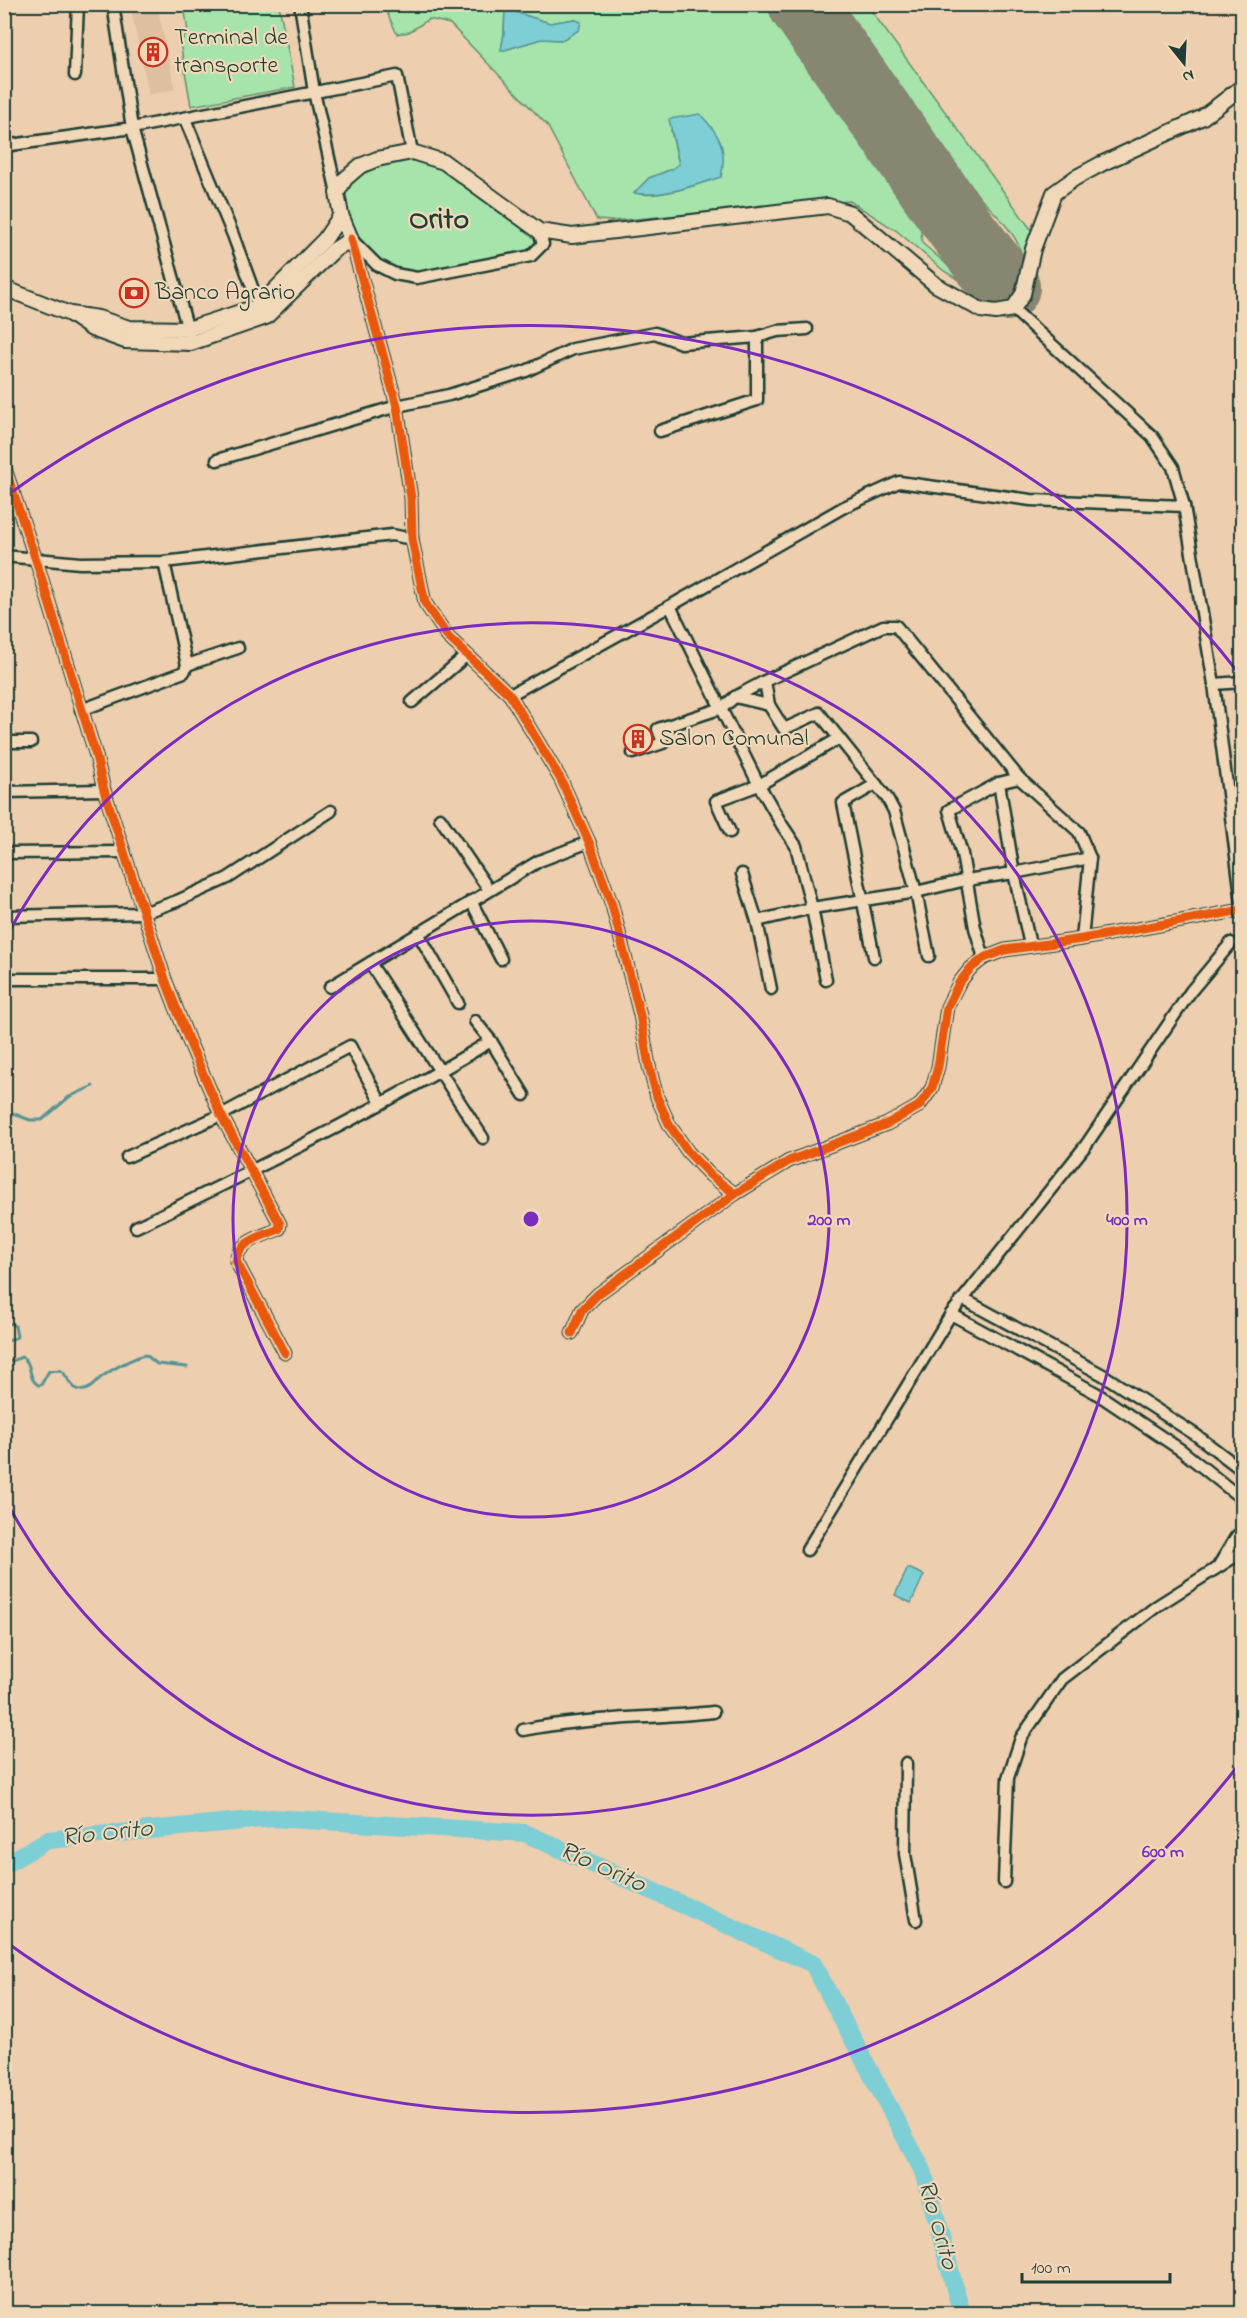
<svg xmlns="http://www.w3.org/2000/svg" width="1247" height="2318" font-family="'Indie Flower',sans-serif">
  <rect width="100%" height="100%" fill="#edceae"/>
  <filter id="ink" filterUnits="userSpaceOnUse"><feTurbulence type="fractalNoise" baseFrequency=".0167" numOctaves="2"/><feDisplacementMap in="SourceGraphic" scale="12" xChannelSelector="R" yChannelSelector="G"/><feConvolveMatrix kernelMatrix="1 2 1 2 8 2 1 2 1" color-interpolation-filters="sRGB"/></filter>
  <g filter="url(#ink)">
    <path fill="#debfa0" d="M 130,5 L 157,5 L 175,89 L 149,95 Z"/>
    <g fill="#a6e4ab" stroke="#629070" stroke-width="1.5" fill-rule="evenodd">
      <path d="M 184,5 L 279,5 L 295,87 L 191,106 L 180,42 L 188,32 Z"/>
      <path d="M 380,5 L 779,5 L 918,196 L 922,243 L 967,282 L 998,293 L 1015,288 C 1018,277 1021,266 1021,255 C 1020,231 971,190 953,173 L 946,169 L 826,5 L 867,5 L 1033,232 L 1021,287 L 1008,294 L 989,295 L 970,287 L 944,271 L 897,231 L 850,201 L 611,221 L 597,220 L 547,125 L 450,24 L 429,19 L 409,32 L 397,34 L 384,6 ZM 505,9 L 550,23 L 574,19 L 562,40 L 541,39 L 501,51 L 504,33 ZM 671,131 L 721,176 C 698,185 659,199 635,193 L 649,178 L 672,169 L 679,164 Z"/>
      <path d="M 412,152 L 444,162 L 539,231 L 543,244 L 531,256 L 417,278 L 395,274 L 351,239 L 341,215 L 345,179 Z"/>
    </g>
    <g fill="#7dced5" stroke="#579495" stroke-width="1.5">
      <path d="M 505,9 L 550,23 L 574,19 L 581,22 L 579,30 L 562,40 L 541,39 L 501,51 L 504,33 Z"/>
      <path d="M 700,114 C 719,134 728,148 721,177 C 697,185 659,198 634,193 L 649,178 L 672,169 L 679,164 L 669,119 Z"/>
      <path d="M 908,1568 L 924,1575 L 911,1603 L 895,1595 Z"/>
    </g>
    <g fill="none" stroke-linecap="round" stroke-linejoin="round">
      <g stroke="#579495" stroke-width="3">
        <path d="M 4,1110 L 30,1120 L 42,1120 L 69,1097 L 93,1086"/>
        <path d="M 4,1321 L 15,1326 L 17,1337 L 4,1343"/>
        <path d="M 4,1364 L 22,1357 C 33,1363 27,1378 38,1385 L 41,1385 L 49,1371 L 60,1370 C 67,1374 69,1384 75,1388 C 88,1396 95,1381 103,1376 C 111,1370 136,1356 146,1355 L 157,1364 L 187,1367"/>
      </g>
      <path stroke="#7dced5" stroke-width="18" d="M 4,1865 L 48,1840 L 272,1818 L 525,1833 L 813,1964 L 923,2171 L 962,2314"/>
      <path stroke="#868671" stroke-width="68" d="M 802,4 L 959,226 L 1006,287"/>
      <g stroke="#1f3d34" stroke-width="15">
        <g id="street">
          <path d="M 113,4 L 132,128 L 189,334"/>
          <path d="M 300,4 L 314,92 L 337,193"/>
          <path d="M 75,75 L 78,4"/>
          <path d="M 185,119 L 233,235 L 259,306"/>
          <path d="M 4,146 L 132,128 L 397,76 L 412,152"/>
          <path d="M 351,239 L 397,406 L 411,498 L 412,539 L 425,603 L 448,637 L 510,695 L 561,780 L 589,842 L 612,905 L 640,1015 L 649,1066 L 657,1097 L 670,1126 L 688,1152 L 710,1175 L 735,1194"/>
          <path d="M 351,239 L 377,265 L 395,274 L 417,278 L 531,256 L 543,244 L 539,231"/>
          <path d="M 1013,309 L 1152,436 L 1173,467 L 1184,506 L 1214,684 L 1242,903"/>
          <path d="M 660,431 L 757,400 L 757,337"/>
          <path d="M 217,460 L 397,406 L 449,395 L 526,371 L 573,349 L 655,333 L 681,343 L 757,337 L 777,331 L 807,329"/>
          <path d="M 4,466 L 36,560 L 96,756 L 104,790 L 165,979 L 188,1039 L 221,1115 L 280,1224 L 279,1229 C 263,1236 238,1241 236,1261 L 285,1353"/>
          <path d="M 4,556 L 80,563 L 164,562 L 392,535 L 412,539"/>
          <path d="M 670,606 L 759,785 L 782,825 L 796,846 L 812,908 L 826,980"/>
          <path d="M 187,665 L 238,648"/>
          <path d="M 765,681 L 769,705 L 784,729 L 819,713 L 887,798 L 894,811 L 916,892 L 929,956"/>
          <path d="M 1214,684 L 1242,682"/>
          <path d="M 510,695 L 670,606 L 844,507 L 899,482 L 1031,500 L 1184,506"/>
          <path d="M 735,697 L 769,705"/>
          <path d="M 412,702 L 467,655"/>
          <path d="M 81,710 L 184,672 L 187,665 L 164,562"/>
          <path d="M 4,742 L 31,742"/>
          <path d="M 633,753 L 663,743 L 658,729 L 722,708 L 735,697 L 765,681 L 883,626 L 896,626 L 1019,778 L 1079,832 L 1090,858 L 1082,939"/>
          <path d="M 999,783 L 1014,873 L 1030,945"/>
          <path d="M 4,792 L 104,790"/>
          <path d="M 440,818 L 489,890"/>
          <path d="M 730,832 L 716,801 L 759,785 L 838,739"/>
          <path d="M 4,853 L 124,852"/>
          <path d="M 742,874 L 757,921 L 771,989"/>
          <path d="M 471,901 L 501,959"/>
          <path d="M 4,916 L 143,913 L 177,901 L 228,878 L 331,811"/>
          <path d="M 757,921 L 812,908 L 916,892 L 966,880 L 1014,873 L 1090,858"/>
          <path d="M 418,933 L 458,1003"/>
          <path d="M 874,957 L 843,803 L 876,784"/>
          <path d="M 984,958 L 975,928 L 962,854 L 949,810 L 999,783 L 1019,778"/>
          <path d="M 370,963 L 483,1138"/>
          <path d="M 4,979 L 165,979"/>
          <path d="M 330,987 L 539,861 L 589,842"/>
          <path d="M 475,1021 L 491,1041 L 524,1095"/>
          <path d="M 127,1157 L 221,1115 L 350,1046 L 381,1103"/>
          <path d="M 136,1227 C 256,1169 377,1110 491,1041"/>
          <path d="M 963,1299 L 1103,1375 L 1196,1435 L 1242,1470"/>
          <path d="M 951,1314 L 1096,1393 L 1181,1450 L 1242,1499"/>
          <path d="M 572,1333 L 582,1310 L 598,1294 L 735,1194 L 789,1161 L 887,1124 L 919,1106 L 932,1088 L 938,1067 L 947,1007 L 959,983 L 970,969 L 984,958 L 1005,950 L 1082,939 L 1242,910"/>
          <path d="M 807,1550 L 951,1314 L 1086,1145 L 1191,991 L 1231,943"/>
          <path d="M 1219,1565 L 1236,1537 L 1242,1531"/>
          <path d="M 523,1730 C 586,1717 650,1719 713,1712"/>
          <path d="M 906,1763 L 905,1854 L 916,1920"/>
          <path d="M 1004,1882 L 1008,1778 L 1021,1738 L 1062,1679 L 1157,1606 L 1242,1552"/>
        </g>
      </g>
      <g stroke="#1f3d34" stroke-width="18">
        <g id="secondary">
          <path d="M 4,288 L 70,314 L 98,318 L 129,328 L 188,329 L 259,306 L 325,239 L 341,215"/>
          <path d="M 70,314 L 92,329 L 125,341 L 191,343 L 266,317 L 334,250 L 351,239 L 341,215 L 337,193 L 345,179 L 360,166 L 377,159 L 412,152 L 444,162 L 539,231 L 572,236 L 828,206 L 850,213 L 936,285 L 981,310 L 996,312 L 1013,309 L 1023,294 L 1033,249 L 1054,193 L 1075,178 L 1101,164 L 1203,117 L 1242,87"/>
        </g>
      </g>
      <use href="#street" stroke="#f1d8b9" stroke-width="10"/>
      <use href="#secondary" stroke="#f1d8b9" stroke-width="14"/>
      <g stroke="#f1d8b9" stroke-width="13">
        <g id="cycleway">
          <path d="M 351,239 L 397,406 L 411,498 L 412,539 L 425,603 L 448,637 L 510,695 L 561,780 L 589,842 L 612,905 L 640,1015 L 649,1066 L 657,1097 L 670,1126 L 688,1152 L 710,1175 L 735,1194"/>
          <path d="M 4,466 L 36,560 L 96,756 L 104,790 L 165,979 L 188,1039 L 221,1115 L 280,1224 L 279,1229 C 263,1236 238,1241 236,1261 L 285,1353"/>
          <path d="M 572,1333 L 582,1310 L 598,1294 L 735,1194 L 789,1161 L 887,1124 L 919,1106 L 932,1088 L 938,1067 L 947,1007 L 959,983 L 970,969 L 984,958 L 1005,950 L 1082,939 L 1242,910"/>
        </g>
      </g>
      <use href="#cycleway" stroke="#e8590c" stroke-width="9"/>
    </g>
  </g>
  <g fill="none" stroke="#7b2cbf" stroke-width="3">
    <circle cx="531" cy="1219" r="298"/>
    <path d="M5 939A596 596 0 1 1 5 1499"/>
    <path d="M1240 1763A894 894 0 0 1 6 1942M6 496A894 894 0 0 1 1240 675"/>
  </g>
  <defs>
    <g id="building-ring" transform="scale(1.5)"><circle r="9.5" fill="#f1d8b9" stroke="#c8321e" stroke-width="1.5"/><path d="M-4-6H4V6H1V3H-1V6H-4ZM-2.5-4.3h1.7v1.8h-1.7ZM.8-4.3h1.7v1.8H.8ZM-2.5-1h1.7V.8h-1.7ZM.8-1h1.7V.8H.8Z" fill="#c8321e"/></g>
    <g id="bank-ring" transform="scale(1.5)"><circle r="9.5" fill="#f1d8b9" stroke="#c8321e" stroke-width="1.5"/><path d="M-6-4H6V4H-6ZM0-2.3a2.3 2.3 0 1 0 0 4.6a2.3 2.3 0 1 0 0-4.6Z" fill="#c8321e"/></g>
  </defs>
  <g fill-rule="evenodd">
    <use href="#building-ring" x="153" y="52"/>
    <use href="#bank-ring" x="134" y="293"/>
    <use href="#building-ring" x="638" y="739"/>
  </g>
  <g text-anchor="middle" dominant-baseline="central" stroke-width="4.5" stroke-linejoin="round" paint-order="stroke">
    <g font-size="24" fill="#1f3d34" stroke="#f1d8b9" text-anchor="start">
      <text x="174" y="38">Terminal de<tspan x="174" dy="28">transporte</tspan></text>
      <text x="155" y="293">Banco Agrario</text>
      <text x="659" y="739">Salon Comunal</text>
    </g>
    <g font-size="26" font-style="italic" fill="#284c44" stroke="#f1d8b9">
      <text transform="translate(107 1834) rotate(-6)">Río Orito</text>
      <text transform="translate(602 1868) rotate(24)">Río Orito</text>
      <text transform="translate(937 2225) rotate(74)">Río Orito</text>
    </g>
    <g font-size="30" font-weight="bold" fill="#1f3d34" stroke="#f1d8b9">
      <text x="439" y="221">Orito</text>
    </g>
  </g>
  <circle cx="531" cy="1219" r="9" fill="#7b2cbf" stroke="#f1d8b9" stroke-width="3"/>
  <g font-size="18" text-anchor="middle" font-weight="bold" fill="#7b2cbf" stroke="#f1d8b9" stroke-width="4.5" stroke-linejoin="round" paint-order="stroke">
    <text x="829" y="1225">200 m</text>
    <text x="1127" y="1225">400 m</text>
    <text x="1163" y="1857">600 m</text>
  </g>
  <rect width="1247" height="2318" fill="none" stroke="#f1d8b9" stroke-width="24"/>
  <rect x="12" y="12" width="1223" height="2294" fill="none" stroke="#1f3d34" stroke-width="2" filter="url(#ink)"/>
  <g transform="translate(1184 63) rotate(162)" stroke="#f1d8b9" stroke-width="4.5" paint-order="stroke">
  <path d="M0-4.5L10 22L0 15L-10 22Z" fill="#1f3d34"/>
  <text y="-9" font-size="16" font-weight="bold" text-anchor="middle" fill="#1f3d34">N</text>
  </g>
  <path d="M1022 2273v9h148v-9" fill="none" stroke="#1f3d34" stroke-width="3"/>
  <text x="1031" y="2273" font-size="18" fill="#1f3d34" stroke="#f1d8b9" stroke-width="4.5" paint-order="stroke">100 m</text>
</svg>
